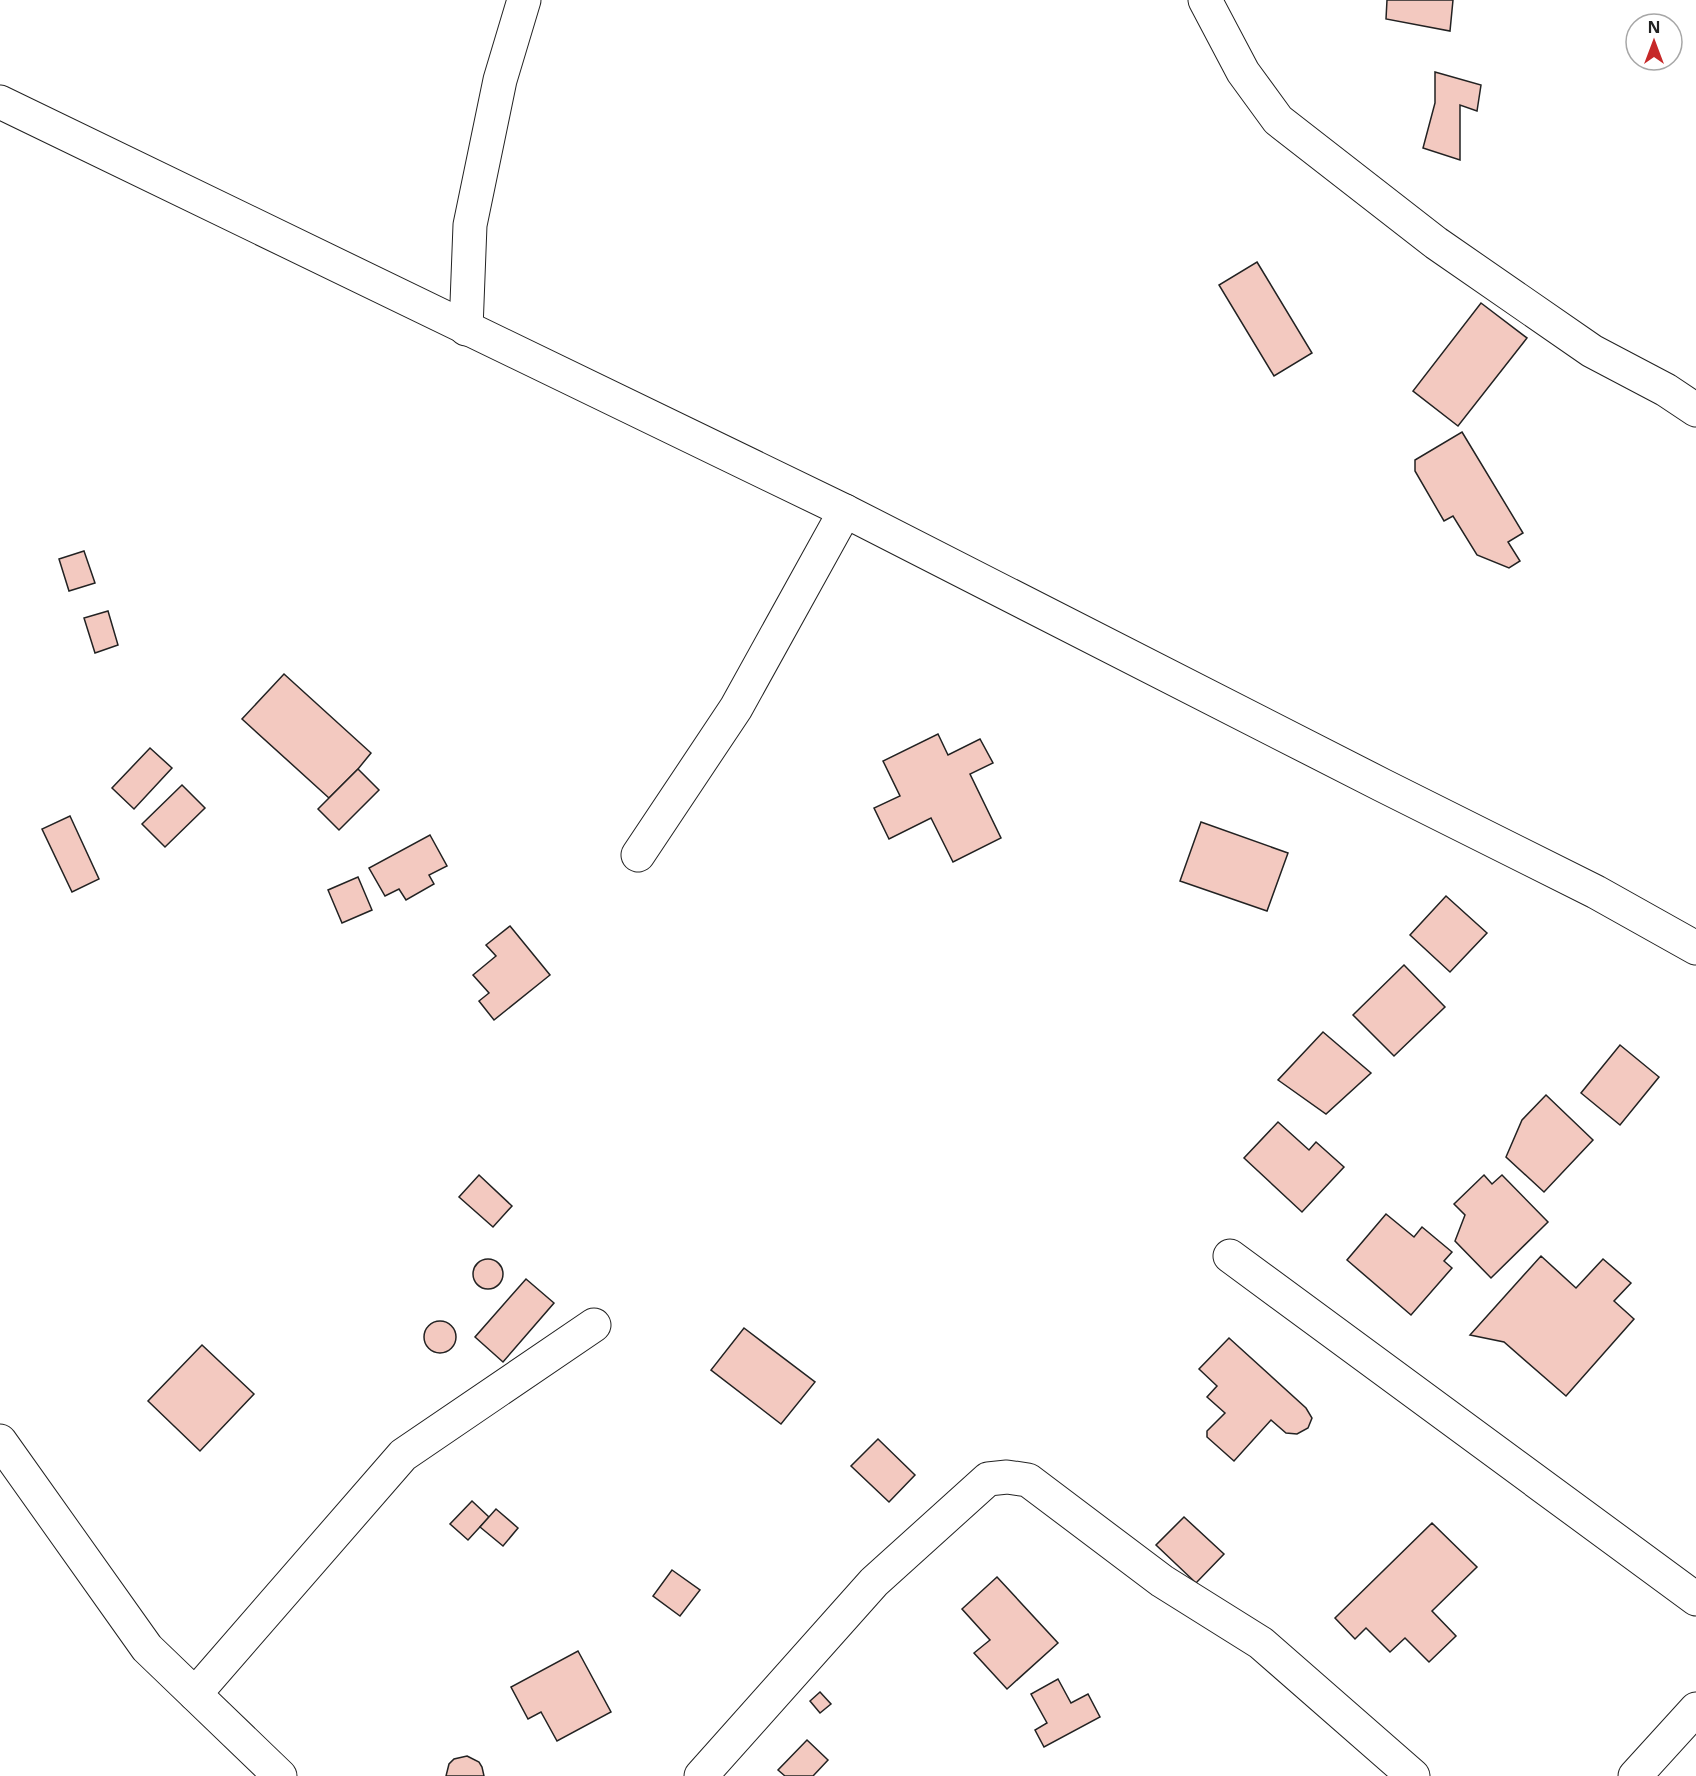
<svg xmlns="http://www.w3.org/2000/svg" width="1696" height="1776" font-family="'Open Sans',sans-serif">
  <rect width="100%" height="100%" fill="#fff"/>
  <g fill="#f3c9c0" stroke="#222" stroke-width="1.5">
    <path d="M 1387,0 L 1453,0 L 1450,31 L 1386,19 Z"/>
    <path d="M 1435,72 L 1481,85 L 1477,111 L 1460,105 L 1460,160 L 1423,148 L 1435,103 Z"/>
    <path d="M 1257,262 L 1312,353 L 1274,376 L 1219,285 Z"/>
    <path d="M 1481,303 L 1527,338 L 1458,426 L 1413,391 Z"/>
    <path d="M 1462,432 L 1523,533 L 1508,542 L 1520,561 L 1509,568 L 1477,555 L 1453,516 L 1444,521 L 1415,471 L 1415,460 Z"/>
    <path d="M 84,551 L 95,583 L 69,591 L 59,559 Z"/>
    <path d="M 108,611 L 118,645 L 95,653 L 84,618 Z"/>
    <path d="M 284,674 L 371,753 L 358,769 L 329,798 L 242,719 Z"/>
    <path d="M 938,734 L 948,755 L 980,739 L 993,763 L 970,774 L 1001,838 L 953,862 L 931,818 L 889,839 L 874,808 L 900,796 L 883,761 Z"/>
    <path d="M 150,748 L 172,768 L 134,809 L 112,788 Z"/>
    <path d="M 358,769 L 379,790 L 339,830 L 318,809 Z"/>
    <path d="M 182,785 L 205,808 L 165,847 L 142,824 Z"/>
    <path d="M 70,816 L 99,879 L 72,892 L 42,829 Z"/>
    <path d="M 1201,822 L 1288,853 L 1267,911 L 1180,881 Z"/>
    <path d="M 430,835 L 447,866 L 429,875 L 434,884 L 406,900 L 399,889 L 385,896 L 369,868 Z"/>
    <path d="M 358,877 L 372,910 L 342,923 L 328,890 Z"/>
    <path d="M 1446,896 L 1487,933 L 1450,972 L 1410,935 Z"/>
    <path d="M 510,926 L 550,975 L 494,1020 L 479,1001 L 489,993 L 473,975 L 496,956 L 486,945 Z"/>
    <path d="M 1404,965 L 1445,1007 L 1394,1056 L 1353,1015 Z"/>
    <path d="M 1323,1032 L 1371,1073 L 1326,1114 L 1278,1080 Z"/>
    <path d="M 1620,1045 L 1659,1077 L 1620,1125 L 1581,1093 Z"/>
    <path d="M 1546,1095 L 1593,1140 L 1544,1192 L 1506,1157 L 1522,1120 Z"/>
    <path d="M 1278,1122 L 1309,1150 L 1316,1142 L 1344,1167 L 1302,1212 L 1244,1158 Z"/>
    <path d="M 479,1175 L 512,1206 L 493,1227 L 459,1197 Z"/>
    <path d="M 1484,1175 L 1492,1184 L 1502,1175 L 1548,1222 L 1491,1278 L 1455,1241 L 1465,1215 L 1454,1204 Z"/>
    <path d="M 1386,1214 L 1414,1237 L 1422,1227 L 1452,1252 L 1444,1261 L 1452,1268 L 1411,1315 L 1347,1260 Z"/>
    <path d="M 1541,1256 L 1576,1288 L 1603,1259 L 1631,1283 L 1614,1301 L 1634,1319 L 1566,1396 L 1504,1342 L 1470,1335 Z"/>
    <circle cx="488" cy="1274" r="15"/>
    <path d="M 526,1279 L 554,1303 L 503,1362 L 475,1337 Z"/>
    <circle cx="440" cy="1337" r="16"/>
    <path d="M 744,1328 L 815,1382 L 781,1424 L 711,1370 Z"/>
    <path d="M 1229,1338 L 1306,1408 L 1312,1418 L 1308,1428 L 1297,1434 L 1286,1433 L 1271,1420 L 1234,1461 L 1207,1437 L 1207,1431 L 1225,1413 L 1207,1397 L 1217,1386 L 1199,1369 Z"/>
    <path d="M 202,1345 L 254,1394 L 200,1451 L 148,1401 Z"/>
    <path d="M 878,1439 L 915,1475 L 889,1502 L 851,1466 Z"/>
    <path d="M 472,1501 L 489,1517 L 468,1540 L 450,1524 Z"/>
    <path d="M 496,1509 L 518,1528 L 503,1546 L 480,1527 Z"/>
    <path d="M 1184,1517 L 1224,1554 L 1196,1583 L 1156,1545 Z"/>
    <path d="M 1432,1523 L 1477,1567 L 1432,1611 L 1456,1636 L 1429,1662 L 1405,1638 L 1390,1652 L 1366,1628 L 1355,1639 L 1335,1618 Z"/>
    <path d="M 672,1570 L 700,1590 L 680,1616 L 653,1596 Z"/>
    <path d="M 997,1577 L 1058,1643 L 1007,1689 L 974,1653 L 990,1640 L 962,1609 Z"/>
    <path d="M 578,1651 L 611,1712 L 557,1741 L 541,1712 L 528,1719 L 511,1687 Z"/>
    <path d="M 1058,1679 L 1071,1703 L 1088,1694 L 1100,1717 L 1044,1747 L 1035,1730 L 1047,1723 L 1031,1694 Z"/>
    <path d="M 820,1692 L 831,1704 L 820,1713 L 810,1701 Z"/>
    <path d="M 807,1740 L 828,1760 L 813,1776 L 785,1776 L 778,1770 Z"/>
    <path d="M 467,1756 L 479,1762 L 482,1767 L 484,1776 L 446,1776 L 449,1764 L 454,1759 Z"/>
  </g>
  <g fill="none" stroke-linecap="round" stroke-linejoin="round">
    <g stroke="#222" stroke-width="35">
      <g id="minor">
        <path d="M 1205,0 L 1243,72 L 1278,120 L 1436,243 L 1592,351 L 1666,390 L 1696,410"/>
        <path d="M 466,329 L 470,225 L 500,80 L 524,0"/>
        <path d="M 638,855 L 736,708 L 845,511"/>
        <path d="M 1230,1256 L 1696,1599"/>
        <path d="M 0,1441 L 147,1648 L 280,1776"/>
        <path d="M 195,1694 L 403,1455 L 594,1325"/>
        <path d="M 701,1776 L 874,1582 L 988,1479 L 1007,1477 L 1028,1480 L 1162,1581 L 1261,1643 L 1413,1776"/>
        <path d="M 1635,1776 L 1696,1709"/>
      </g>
    </g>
    <g stroke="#222" stroke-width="35">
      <path id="primary" d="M 0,102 L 845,511 L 1382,785 L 1596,892 L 1696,948"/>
    </g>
    <use href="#minor" stroke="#fff" stroke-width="33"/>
    <use href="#primary" stroke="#fff" stroke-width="33"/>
  </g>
  <g transform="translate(1654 42)"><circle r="28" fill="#ffffff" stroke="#a7a7a7" stroke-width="1.5"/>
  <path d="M0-4.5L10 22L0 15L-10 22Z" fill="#c62828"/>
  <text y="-9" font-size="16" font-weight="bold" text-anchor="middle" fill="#222222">N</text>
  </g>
</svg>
